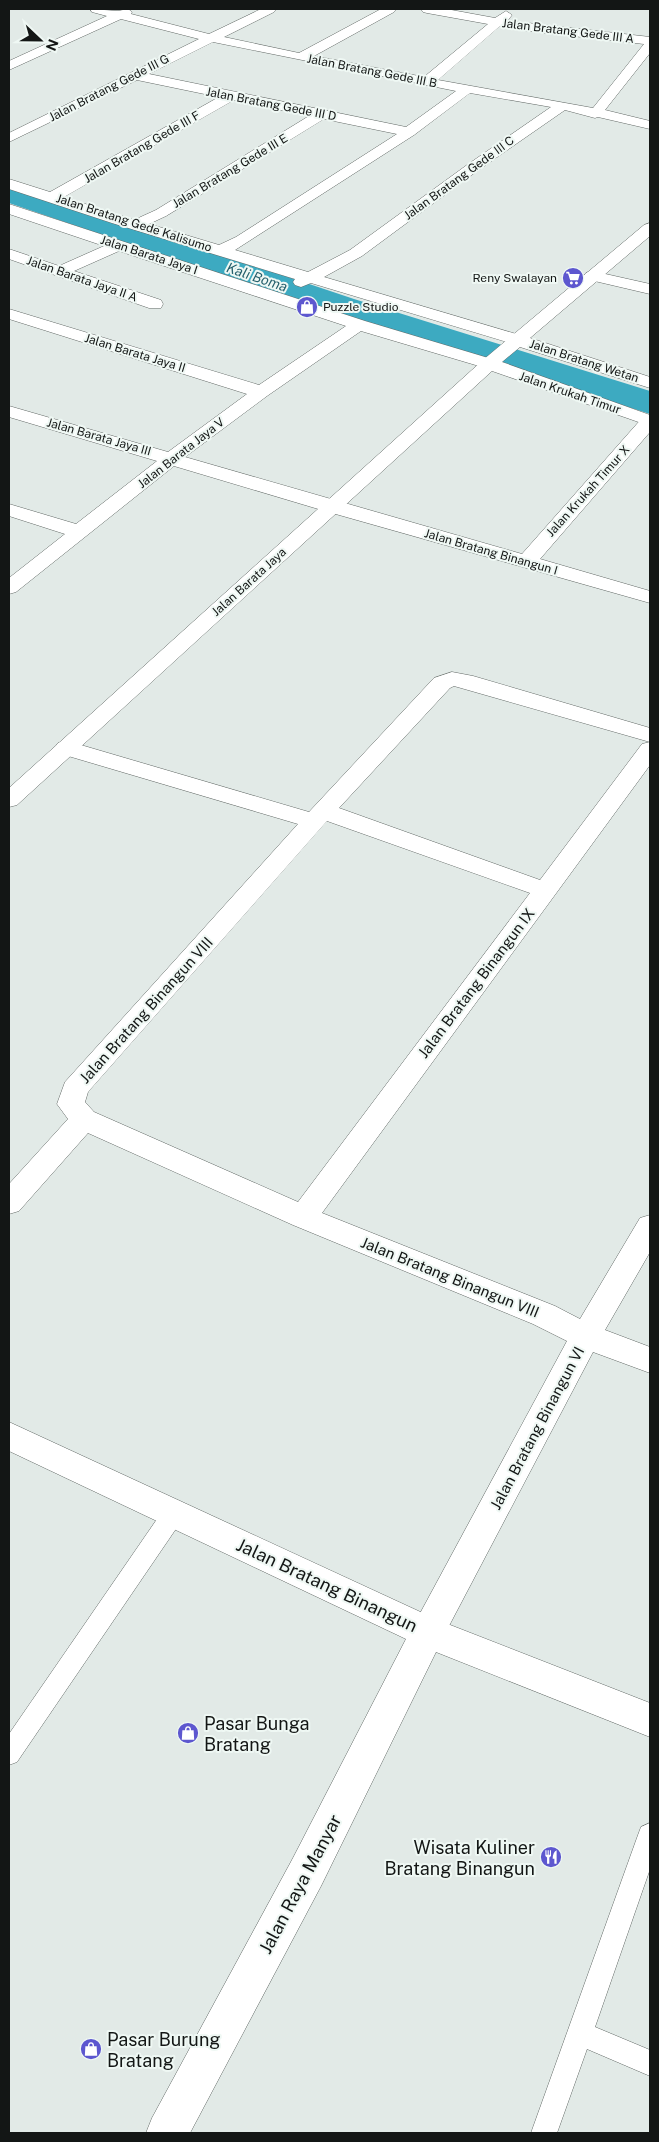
<svg xmlns="http://www.w3.org/2000/svg" width="659" height="2142" font-family="'Public Sans',sans-serif">
  <rect width="100%" height="100%" fill="#e2eae7"/>
  <g fill="none" stroke-linecap="round" stroke-linejoin="round">
    <path fill="#3daac1" fill-rule="evenodd" d="M 9,183 L 354,299 L 650,391 L 650,414 L 330,313 L 9,203 Z"/>
    <g stroke="#626966" stroke-width="1">
      <g id="lane">
        <path d="M 174,1504 L 182,1506 L 185,1513 L 182,1520 L 17,1762 L 9,1765 L 9,1734 L 166,1506 Z"/>
        <path d="M 650,1823 L 650,1869 L 595,2027 L 650,2050 L 650,2076 L 587,2049 L 557,2133 L 531,2133 L 638,1835 L 641,1827 Z"/>
      </g>
    </g>
    <g stroke="#626966" stroke-width="1">
      <g id="street">
        <path d="M 90,9 L 118,11 L 128,9 L 132,12 L 131,14 L 209,34 L 261,9 L 276,9 L 274,12 L 224,37 L 299,53 L 381,9 L 396,9 L 394,12 L 314,56 L 424,77 L 488,24 L 427,13 L 423,12 L 421,9 L 446,9 L 495,18 L 506,11 L 512,15 L 508,20 L 519,22 L 650,37 L 650,53 L 605,110 L 650,121 L 650,129 L 598,117 L 595,118 L 565,110 L 477,171 L 362,256 L 324,277 L 523,336 L 526,340 L 523,344 L 517,345 L 311,283 L 301,287 L 295,285 L 293,282 L 295,279 L 112,223 L 9,189 L 9,179 L 50,192 L 219,97 L 137,80 L 9,142 L 9,133 L 199,39 L 121,19 L 9,70 L 9,61 L 107,16 L 92,12 ZM 500,26 L 519,30 L 644,44 L 593,108 L 438,80 ZM 213,42 L 456,91 L 406,127 L 149,74 ZM 470,93 L 551,107 L 467,165 L 350,250 L 308,272 L 235,250 L 414,135 ZM 234,100 L 309,116 L 156,210 L 134,220 L 64,197 ZM 324,119 L 397,134 L 236,237 L 219,245 L 149,224 L 166,216 Z"/>
        <path d="M 9,204 L 365,321 L 495,360 L 498,364 L 495,368 L 489,369 L 361,331 L 267,396 L 185,457 L 522,554 L 643,417 L 650,416 L 650,432 L 540,559 L 650,591 L 650,603 L 325,511 L 174,466 L 16,592 L 9,594 L 9,578 L 65,534 L 9,516 L 9,504 L 76,524 L 157,461 L 9,417 L 9,406 L 168,452 L 247,394 L 9,319 L 9,309 L 259,385 L 346,326 L 119,251 L 74,271 L 161,300 L 163,304 L 161,308 L 149,308 L 9,259 L 9,249 L 59,266 L 104,246 L 9,214 Z"/>
        <path d="M 592,271 L 650,284 L 650,294 L 586,279 L 584,276 L 586,273 Z"/>
        <path d="M 452,672 L 473,676 L 650,728 L 650,742 L 454,686 L 450,688 L 339,808 L 540,880 L 642,744 L 650,742 L 650,765 L 322,1213 L 555,1306 L 580,1319 L 640,1218 L 650,1215 L 650,1252 L 605,1330 L 650,1347 L 650,1373 L 593,1352 L 440,1643 L 428,1648 L 416,1643 L 410,1632 L 567,1341 L 533,1324 L 293,1225 L 88,1133 L 19,1211 L 9,1214 L 9,1184 L 68,1119 L 57,1104 L 65,1082 L 298,824 L 58,753 L 55,748 L 58,743 L 66,741 L 74,743 L 309,812 L 434,678 ZM 327,821 L 530,893 L 298,1202 L 94,1112 L 85,1102 L 88,1092 Z"/>
      </g>
    </g>
    <g stroke="#626966" stroke-width="1">
      <g id="secondary">
        <path d="M 650,223 L 650,236 L 530,338 L 650,377 L 650,388 L 520,347 L 502,362 L 650,415 L 650,426 L 492,371 L 17,805 L 9,807 L 9,788 L 483,360 L 644,225 Z"/>
        <path d="M 9,1422 L 440,1621 L 650,1703 L 650,1737 L 436,1652 L 321,1886 L 190,2133 L 146,2133 L 152,2118 L 293,1858 L 406,1639 L 9,1451 Z"/>
      </g>
    </g>
    <use href="#lane" fill="#fff" fill-rule="evenodd"/>
    <use href="#street" fill="#fff" fill-rule="evenodd"/>
    <use href="#secondary" fill="#fff" fill-rule="evenodd"/>
  </g>
  <defs>
    <g id="supermarket-disc" transform="scale(1.125)"><circle r="9.5" fill="#5d57cf" stroke="#eff8f4"/><path d="M-6-5.5h2.5l.6 2H6L4.5 2H-2.5L-4.4-4H-6ZM-1.5 3.2a1.3 1.3 0 1 0 .1 0ZM3 3.2a1.3 1.3 0 1 0 .1 0Z" fill="#fff"/></g>
    <g id="shop-disc" transform="scale(1.125)"><circle r="9.5" fill="#5d57cf" stroke="#eff8f4"/><path d="M-5-2.5h2.3a2.7 3.5 0 0 1 5.4 0H5L5.5 6h-11ZM-1.5-2.5h3a1.5 2.3 0 0 0-3 0Z" fill="#fff"/></g>
    <g id="restaurant-disc" transform="scale(1.125)"><circle r="9.5" fill="#5d57cf" stroke="#eff8f4"/><path d="M-5-6h1v4h1v-4h1v4h1v-4h1v5L-1.5 .5V6h-2V.5L-5-1ZM5-6V6H3V1.5H1.5Q1.5-4 5-6Z" fill="#fff"/></g>
  </defs>
  <g fill-rule="evenodd">
    <use href="#supermarket-disc" x="573" y="278"/>
    <use href="#shop-disc" x="307" y="307"/>
    <use href="#shop-disc" x="188" y="1733"/>
    <use href="#restaurant-disc" x="551" y="1857"/>
    <use href="#shop-disc" x="91" y="2049"/>
  </g>
  <g text-anchor="middle" dominant-baseline="central" stroke-width="4" stroke-linejoin="round" paint-order="stroke">
    <g font-size="12" fill="#131615" stroke="#eff8f4">
      <text transform="translate(568 31) rotate(7)">Jalan Bratang Gede III A</text>
      <text transform="translate(372 71) rotate(11)">Jalan Bratang Gede III B</text>
      <text transform="translate(109 88) rotate(-27)">Jalan Bratang Gede III G</text>
      <text transform="translate(271 104) rotate(11)">Jalan Bratang Gede III D</text>
      <text transform="translate(142 147) rotate(-30)">Jalan Bratang Gede III F</text>
      <text transform="translate(230 171) rotate(-31)">Jalan Bratang Gede III E</text>
      <text transform="translate(459 178) rotate(-36)">Jalan Bratang Gede III C</text>
      <text transform="translate(134 223) rotate(18)">Jalan Bratang Gede Kalisumo</text>
      <text transform="translate(149 255) rotate(18)">Jalan Barata Jaya I</text>
      <text transform="translate(82 279) rotate(19)">Jalan Barata Jaya II A</text>
      <text transform="translate(135 353) rotate(17)">Jalan Barata Jaya II</text>
      <text transform="translate(584 361) rotate(18)">Jalan Bratang Wetan</text>
      <text transform="translate(570 393) rotate(19)">Jalan Krukah Timur</text>
      <text transform="translate(99 437) rotate(16)">Jalan Barata Jaya III</text>
      <text transform="translate(181 453) rotate(-38)">Jalan Barata Jaya V</text>
      <text transform="translate(588 491) rotate(-48)">Jalan Krukah Timur X</text>
      <text transform="translate(491 552) rotate(16)">Jalan Bratang Binangun I</text>
      <text transform="translate(249 582) rotate(-42)">Jalan Barata Jaya</text>
    </g>
    <g font-size="12" fill="#131615" stroke="#eff8f4" text-anchor="end">
      <text x="557" y="278">Reny Swalayan</text>
      <text x="323" y="307" text-anchor="start">Puzzle Studio</text>
    </g>
    <g font-size="14" font-style="italic" fill="#26606d" stroke="#eff8f4">
      <text transform="translate(257 277) rotate(19)">Kali Boma</text>
    </g>
    <g font-size="15" fill="#131615" stroke="#eff8f4">
      <text transform="translate(476 983) rotate(-53)">Jalan Bratang Binangun IX</text>
      <text transform="translate(146 1010) rotate(-48)">Jalan Bratang Binangun VIII</text>
      <text transform="translate(450 1277) rotate(22)">Jalan Bratang Binangun VIII</text>
      <text transform="translate(537 1428) rotate(-62)">Jalan Bratang Binangun VI</text>
    </g>
    <g font-size="18" fill="#131615" stroke="#eff8f4">
      <text transform="translate(327 1585) rotate(25)">Jalan Bratang Binangun</text>
      <text transform="translate(300 1884) rotate(-62)">Jalan Raya Manyar</text>
    </g>
    <g font-size="18" fill="#131615" stroke="#eff8f4" text-anchor="start">
      <text x="204" y="1723">Pasar Bunga<tspan x="204" dy="21">Bratang</tspan></text>
      <text x="535" y="1847" text-anchor="end">Wisata Kuliner<tspan x="535" dy="21">Bratang Binangun</tspan></text>
      <text x="107" y="2039">Pasar Burung<tspan x="107" dy="21">Bratang</tspan></text>
    </g>
  </g>
  <rect width="659" height="2142" fill="none" stroke="#131615" stroke-width="20"/>
  <g transform="translate(40 40) rotate(112)" stroke="#eff8f4" stroke-width="4" paint-order="stroke">
  <path d="M0-4L9 19L0 12L-9 19Z" fill="#131615"/>
  <text y="-8" font-size="14" font-weight="bold" text-anchor="middle" fill="#131615">N</text>
  </g>
</svg>
